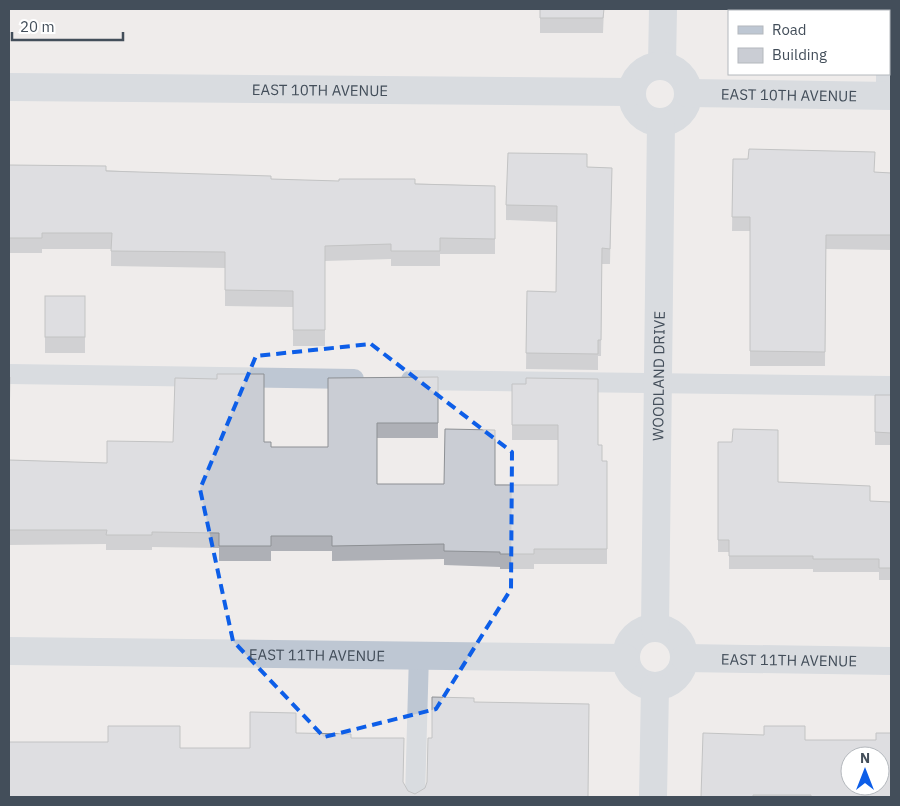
<svg xmlns="http://www.w3.org/2000/svg" width="900" height="806" font-family="'IBM Plex Sans',sans-serif">
  <rect width="100%" height="100%" fill="#efeceb"/>
  <g fill="none" stroke-linecap="round" stroke-linejoin="round">
    <g stroke="#bec7d3" stroke-width="20">
      <path d="M 887,11 L 887,9"/>
      <path d="M 886,96 L 886,74"/>
      <path d="M 9,374 L 354,379"/>
      <path d="M 411,380 L 891,386"/>
      <path d="M 415,797 L 419,654"/>
    </g>
    <g stroke="#bec7d3" stroke-width="28">
      <path d="M 662,65 L 663,9"/>
      <circle cx="660" cy="94" r="28"/>
      <path id="s1" d="M 9,87 L 631,92"/>
      <path id="s2" d="M 688,93 L 891,96"/>
      <circle cx="655" cy="657" r="29"/>
      <path id="s3" d="M 655,628 L 661,122"/>
      <path id="s4" d="M 9,651 L 625,658"/>
      <path id="s5" d="M 685,658 L 891,661"/>
      <path d="M 653,797 L 655,687"/>
    </g>
  </g>
  <g fill="#aeb0b6">
    <path d="M 540,9 L 604,9 L 603,33 L 540,33 Z"/>
    <path d="M 733,159 L 875,172 L 891,173 L 891,250 L 826,249 L 825,366 L 750,366 L 750,231 L 732,231 Z"/>
    <path d="M 9,165 L 271,179 L 495,186 L 495,254 L 440,254 L 440,266 L 391,266 L 391,259 L 325,261 L 325,346 L 293,346 L 293,307 L 225,306 L 225,268 L 111,266 L 111,249 L 42,249 L 42,253 L 9,253 Z"/>
    <path d="M 587,167 L 612,168 L 610,264 L 602,264 L 601,356 L 598,356 L 598,370 L 526,369 L 527,291 L 556,292 L 557,222 L 506,220 L 506,205 Z"/>
    <rect x="45" y="296" width="40" height="57"/>
    <path d="M 438,377 L 438,438 L 377,438 L 377,484 L 558,485 L 558,440 L 512,440 L 512,384 L 598,445 L 602,461 L 607,461 L 607,564 L 534,564 L 534,569 L 500,569 L 500,567 L 444,565 L 444,559 L 332,561 L 332,551 L 271,551 L 271,561 L 219,561 L 219,548 L 152,547 L 152,550 L 106,550 L 106,544 L 9,545 L 9,460 L 107,463 L 173,442 L 264,442 L 271,447 L 328,447 Z"/>
    <rect x="875" y="395" width="16" height="50"/>
    <path d="M 718,442 L 732,442 L 778,482 L 870,501 L 891,502 L 891,580 L 879,580 L 879,572 L 813,572 L 813,569 L 729,569 L 729,552 L 718,552 Z"/>
    <path d="M 805,740 L 876,740 L 891,797 L 701,797 Z"/>
  </g>
  <g fill="#cacdd4" stroke="#8d9094" fill-rule="evenodd">
    <path d="M 540,9 L 604,9 L 603,18 L 540,18 Z"/>
    <rect x="747" y="9" width="75" height="2"/>
    <path d="M 749,149 L 875,152 L 874,172 L 891,173 L 891,235 L 826,235 L 825,352 L 750,351 L 750,217 L 732,217 L 733,159 L 748,159 Z"/>
    <path d="M 508,153 L 587,154 L 587,167 L 612,168 L 610,249 L 602,248 L 601,340 L 598,340 L 598,354 L 526,353 L 527,291 L 556,292 L 557,206 L 506,205 Z"/>
    <path d="M 9,165 L 106,166 L 106,171 L 271,176 L 271,179 L 339,181 L 339,179 L 415,179 L 415,184 L 495,186 L 495,239 L 440,238 L 440,251 L 391,251 L 391,244 L 325,246 L 325,330 L 293,330 L 293,291 L 225,290 L 225,252 L 111,251 L 112,233 L 42,233 L 42,238 L 9,238 Z"/>
    <rect x="45" y="296" width="40" height="41"/>
    <path d="M 217,374 L 264,374 L 264,442 L 271,442 L 271,447 L 328,447 L 328,378 L 438,377 L 438,423 L 377,423 L 377,484 L 444,484 L 445,429 L 495,430 L 495,485 L 558,485 L 558,425 L 512,425 L 512,384 L 526,384 L 526,378 L 598,379 L 598,445 L 602,445 L 602,461 L 607,461 L 607,549 L 534,549 L 534,554 L 500,554 L 500,552 L 444,551 L 444,544 L 332,546 L 332,536 L 271,536 L 271,546 L 219,546 L 219,533 L 152,532 L 152,535 L 106,535 L 107,530 L 9,530 L 9,460 L 107,463 L 107,441 L 173,442 L 175,378 L 217,379 Z"/>
    <path d="M 9,377 L 10,377 L 9,425 Z"/>
    <path d="M 875,395 L 891,395 L 891,433 L 875,432 Z"/>
    <path d="M 733,429 L 778,430 L 778,482 L 870,486 L 870,501 L 891,502 L 891,568 L 879,568 L 879,559 L 813,559 L 813,556 L 729,556 L 729,540 L 718,540 L 718,442 L 732,442 Z"/>
    <path d="M 432,697 L 474,698 L 474,702 L 589,704 L 588,797 L 9,797 L 9,742 L 108,742 L 108,726 L 180,726 L 180,748 L 250,748 L 250,712 L 296,713 L 296,733 L 351,734 L 351,738 L 404,738 L 403,782 L 408,791 L 415,794 L 425,788 L 427,782 L 428,738 L 432,738 Z"/>
    <path d="M 764,726 L 805,726 L 805,740 L 876,740 L 876,733 L 891,733 L 891,797 L 811,797 L 811,795 L 753,795 L 753,797 L 701,797 L 703,733 L 764,735 ZM 850,756 L 880,756 L 880,786 L 850,786 Z"/>
  </g>
  <path d="M0 0H900V806H0ZM 371,344 L 512,452 L 511,589 L 436,709 L 324,737 L 233,641 L 200,489 L 256,356 Z" fill="#efeceb" fill-opacity=".55" fill-rule="evenodd"/>
  <path fill="none" stroke="#0d5ee8" stroke-width="4" stroke-dasharray="10 6" stroke-linejoin="round" d="M 371,344 L 512,452 L 511,589 L 436,709 L 324,737 L 233,641 L 200,489 L 256,356 Z"/>
  <g text-anchor="middle" dominant-baseline="central" stroke-width="4" stroke-linejoin="round" paint-order="stroke">
    <g font-size="15" fill="#434e5a" stroke="#fff">
      <text stroke="none"><textPath href="#s1" startOffset="311">EAST 10TH AVENUE</textPath></text>
      <text stroke="none"><textPath href="#s2" startOffset="101">EAST 10TH AVENUE</textPath></text>
      <text stroke="none"><textPath href="#s3" startOffset="252">WOODLAND DRIVE</textPath></text>
      <text stroke="none"><textPath href="#s4" startOffset="308">EAST 11TH AVENUE</textPath></text>
      <text stroke="none"><textPath href="#s5" startOffset="104">EAST 11TH AVENUE</textPath></text>
    </g>
  </g>
  <rect width="900" height="806" fill="none" stroke="#434e5a" stroke-width="20"/>
  <rect x="728" y="10" width="162" height="65" fill="#ffffff" stroke="#b4b8bd"/>
  <rect x="738" y="26" width="25" height="8" fill="#bec7d3" stroke="#b4b8bd"/>
  <text x="772" y="35" font-size="15" fill="#434e5a">Road</text>
  <rect x="738" y="48" width="25" height="15" fill="#cacdd4" stroke="#b4b8bd"/>
  <text x="772" y="60" font-size="15" fill="#434e5a">Building</text>
  <g transform="translate(865 771)"><circle r="24" fill="#ffffff" stroke="#b4b8bd"/>
  <path d="M0-4L9 19L0 12L-9 19Z" fill="#0d5ee8"/>
  <text y="-8" font-size="14" font-weight="bold" text-anchor="middle" fill="#434e5a">N</text>
  </g>
  <path d="M12 32v8h111v-8" fill="none" stroke="#434e5a" stroke-width="2.5"/>
  <text x="20" y="32" font-size="15" fill="#434e5a" stroke="#ffffff" stroke-width="4" paint-order="stroke">20 m</text>
</svg>
